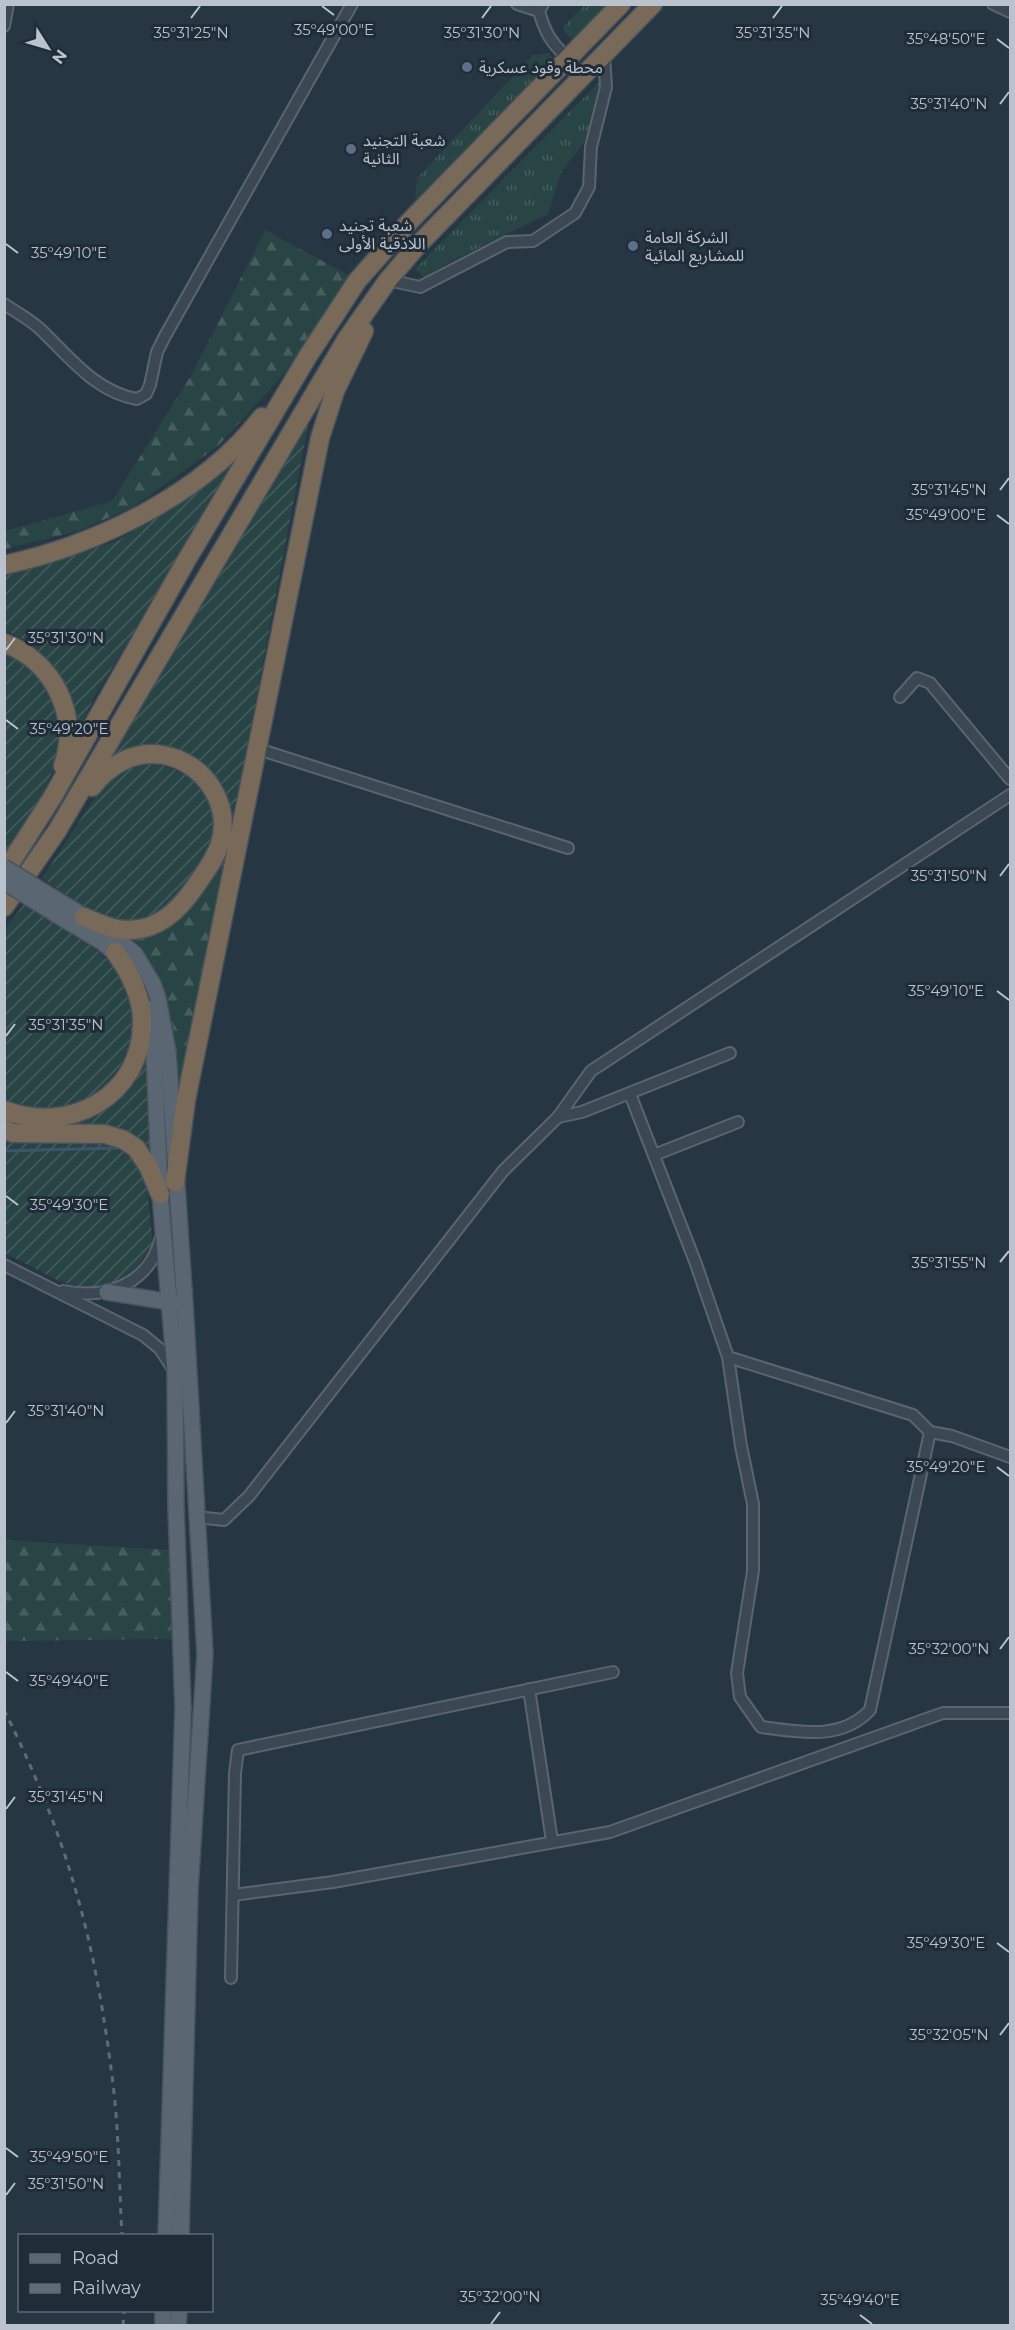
<svg xmlns="http://www.w3.org/2000/svg" width="1015" height="2330" font-family="Montserrat,'Noto Sans Arabic',sans-serif">
  <defs>
    <pattern id="grass-tufts" width="24" height="20" patternUnits="userSpaceOnUse" patternTransform="scale(1.5)"><rect width="24" height="20" fill="#294444"/><path d="M3 7l-1-3M5 7V3M7 7l1-3M15 17l-1-3M17 17v-4M19 17l1-3" fill="none" stroke="#465d5e"/></pattern>
    <pattern id="forest-firs" width="22" height="20" patternUnits="userSpaceOnUse" patternTransform="scale(1.5)"><rect width="22" height="20" fill="#294444"/><path d="M5 1l3.5 6h-7zM16 11l3.5 6h-7z" fill="#465d5e"/></pattern>
    <pattern id="garden-furrows" width="10" height="10" patternUnits="userSpaceOnUse" patternTransform="scale(1.5)"><rect width="10" height="10" fill="#294444"/><path d="M-1 1l2-2M0 10L10 0M9 11l2-2" fill="none" stroke="#465d5e"/></pattern>
  </defs>
  <rect width="100%" height="100%" fill="#273643"/>
  <g fill="url(#grass-tufts)">
    <path d="M 585,5 L 608,5 L 577,38 L 570,38 L 562,28 Z"/>
    <path d="M 549,53 L 554,60 L 418,200 L 415,197 L 417,178 L 533,55 Z"/>
    <path d="M 599,82 L 603,90 L 586,140 L 561,172 L 548,214 L 454,260 L 424,277 L 415,269 Z"/>
  </g>
  <g fill="url(#forest-firs)">
    <path d="M 265,230 L 350,276 L 285,373 L 218,446 L 135,506 L 78,531 L 5,549 L 5,531 L 112,501 L 192,374 Z"/>
    <path d="M 224,861 L 179,1091 C 175,1035 173,979 131,938 C 140,937 150,936 159,933 C 188,922 208,886 224,861 Z"/>
    <path d="M 4,1540 L 171,1550 L 171,1639 L 5,1641 Z"/>
  </g>
  <g fill="url(#garden-furrows)">
    <path d="M 308,425 L 232,827 L 227,801 L 166,749 L 142,745 L 124,751 L 108,760 Z"/>
    <path d="M 250,442 L 96,694 L 77,733 C 71,683 52,650 5,630 L 4,575 L 35,568 L 119,540 L 173,505 Z"/>
    <path d="M 5,649 C 15,656 30,664 39,673 C 46,682 52,695 55,706 C 72,763 33,809 5,854 Z"/>
    <path d="M 148,764 C 186,766 224,795 213,838 C 207,861 171,910 149,919 C 140,922 126,922 117,921 C 90,916 64,893 42,878 L 99,791 L 114,776 L 124,770 Z"/>
    <path d="M 25,903 C 54,922 97,943 117,971 C 158,1026 115,1107 49,1110 C 33,1111 18,1105 5,1099 L 4,930 Z"/>
    <path d="M 146,1055 L 150,1156 L 136,1139 L 117,1128 L 5,1124 L 4,1116 L 60,1125 Z"/>
    <path d="M 4,1138 L 11,1142 L 104,1143 L 130,1152 L 146,1177 L 153,1244 L 136,1269 L 112,1284 L 87,1290 L 59,1281 L 5,1253 Z"/>
  </g>
  <g fill="none" stroke-linecap="round" stroke-linejoin="round">
    <path stroke="#3d556c" stroke-width="3" d="M 4,1151 L 117,1148"/>
    <g stroke="#5a6570" stroke-width="14">
      <g id="minor">
        <path d="M 517,4 L 539,11"/>
        <path d="M 543,4 L 539,11 C 545,33 551,42 568,59"/>
        <path d="M 993,4 L 1010,12"/>
        <path d="M 4,26 L 8,4"/>
        <path d="M 388,280 L 420,287 L 507,242 L 533,241 L 575,213 L 589,187 L 591,147 L 606,87 L 604,55"/>
        <path d="M 4,304 C 16,312 29,319 39,328 C 69,356 95,392 137,399 L 146,394 L 150,385 L 157,352 L 165,336 L 352,4"/>
        <path d="M 900,697 L 917,678 L 930,683 L 1010,779"/>
        <path d="M 258,749 L 568,848"/>
        <path d="M 630,1094 L 696,1264 L 728,1357 L 741,1446 L 753,1504 L 753,1571 L 737,1673 L 740,1697 L 761,1727 C 799,1732 841,1741 870,1710 L 930,1432 L 913,1415 L 728,1357"/>
        <path d="M 558,1117 L 582,1112 L 730,1053"/>
        <path d="M 654,1155 L 738,1122"/>
        <path d="M 4,1265 L 143,1335 L 160,1349 L 173,1369"/>
        <path d="M 63,1291 C 106,1300 150,1284 161,1237"/>
        <path d="M 930,1432 L 952,1436 L 1010,1457"/>
        <path d="M 196,1517 L 224,1520 L 249,1496 L 503,1171 L 558,1117 L 591,1071 L 1010,795"/>
        <path d="M 529,1689 L 552,1841"/>
        <path d="M 233,1895 L 333,1882 L 610,1832 L 943,1713 L 1010,1713"/>
        <path d="M 231,1978 L 235,1773 L 238,1750 L 613,1672"/>
      </g>
    </g>
    <g stroke="#48535f" stroke-width="18">
      <g id="primary">
        <path d="M 62,903 L 108,931 L 135,954 L 153,984 L 158,998 L 168,1052 L 185,1304 L 205,1654 L 190,1889 L 181,2236"/>
        <path d="M 57,915 L 102,942 L 123,960"/>
        <path d="M 147,1008 L 154,1055 L 160,1194 L 175,1371 L 176,1507 L 183,1708 L 166,2236"/>
        <path d="M 107,1292 L 176,1303"/>
        <path d="M 163,2326 L 163,2310"/>
        <path d="M 178,2326 L 179,2310"/>
      </g>
    </g>
    <g stroke="#46525d" stroke-width="21">
      <g id="motorway">
        <path d="M 4,565 C 97,545 203,494 262,417"/>
        <path d="M 4,643 C 54,661 80,716 63,766"/>
        <path d="M 4,873 L 52,798 L 186,561 L 308,356 L 357,281 L 410,221 L 621,4"/>
        <path d="M 4,907 L 57,831 L 346,340 L 388,280 L 418,245 L 653,4"/>
        <path d="M 84,917 C 99,923 112,930 128,930 C 160,930 180,909 197,884 C 206,871 215,859 220,844 C 232,804 204,762 163,755 C 134,750 109,765 92,787"/>
        <path d="M 4,1110 C 69,1135 141,1097 142,1024 C 143,997 130,973 115,952"/>
        <path d="M 4,1129 L 13,1133 L 105,1134 L 124,1140 L 136,1148 L 148,1166 L 160,1194"/>
        <path d="M 175,1182 L 186,1100 L 320,438 L 335,391 L 364,331"/>
      </g>
    </g>
    <use href="#minor" stroke="#3b4753" stroke-width="10"/>
    <use href="#primary" stroke="#5a6773" stroke-width="15"/>
    <use href="#motorway" stroke="#796958" stroke-width="18"/>
    <g stroke="#5e6c7a" stroke-width="3" stroke-dasharray="6 6" stroke-linecap="butt">
      <path d="M 4,1710 C 31,1763 59,1831 75,1888 C 93,1949 104,2013 112,2076 C 119,2128 119,2183 122,2236"/>
      <path d="M 123,2326 L 124,2310"/>
    </g>
    <g stroke="#48535f" stroke-width="18" stroke-linecap="butt">
      <g id="primary-bridge">
        <path d="M 4,867 L 62,903"/>
        <path d="M 4,882 L 57,915"/>
      </g>
    </g>
    <use href="#primary-bridge" stroke="#5a6773" stroke-width="15"/>
  </g>
  <path fill="none" stroke="#b9c2cd" stroke-width="2" d="M 322,6 L 334,15M 191,18 L 200,6M 482,18 L 491,6M 773,18 L 782,6M 997,39 L 1009,48M 1000,104 L 1009,92M 6,244 L 18,253M 1000,490 L 1009,478M 997,515 L 1009,524M 6,650 L 15,638M 6,720 L 18,729M 1000,876 L 1009,864M 997,991 L 1009,1000M 6,1036 L 15,1024M 6,1196 L 18,1205M 1000,1262 L 1009,1251M 6,1423 L 15,1411M 997,1467 L 1009,1476M 1000,1649 L 1009,1637M 6,1672 L 18,1681M 6,1809 L 15,1797M 997,1943 L 1009,1952M 1000,2035 L 1009,2023M 6,2148 L 18,2157M 6,2195 L 15,2183M 860,2315 L 872,2324M 491,2324 L 500,2312"/>
  <g fill="#5c6f8a" stroke="#202c38" stroke-width="2">
    <circle cx="467" cy="67" r="6"/>
    <circle cx="351" cy="149" r="6"/>
    <circle cx="327" cy="234" r="6"/>
    <circle cx="633" cy="246" r="6"/>
  </g>
  <g text-anchor="middle" dominant-baseline="central" stroke-width="6" stroke-linejoin="round" paint-order="stroke">
    <g font-size="16" fill="#b9c2cd" stroke="#202c38" text-anchor="start">
      <text x="479" y="67">محطة وقود عسكرية</text>
      <text x="363" y="140">شعبة التجنيد<tspan x="363" dy="18">الثانية</tspan></text>
      <text x="339" y="225">شعبة تجنيد<tspan x="339" dy="18">اللاذقية الأولى</tspan></text>
      <text x="645" y="237">الشركة العامة<tspan x="645" dy="18">للمشاريع المائية</tspan></text>
    </g>
  </g>
  <g font-size="15" text-anchor="middle" fill="#b9c2cd" stroke="#202c38" stroke-width="6" stroke-linejoin="round" paint-order="stroke">
    <text x="334" y="35">35°49'00"E</text>
    <text x="191" y="38">35°31'25"N</text>
    <text x="482" y="38">35°31'30"N</text>
    <text x="773" y="38">35°31'35"N</text>
    <text x="946" y="44">35°48'50"E</text>
    <text x="949" y="109">35°31'40"N</text>
    <text x="69" y="258">35°49'10"E</text>
    <text x="949" y="495">35°31'45"N</text>
    <text x="946" y="520">35°49'00"E</text>
    <text x="66" y="643">35°31'30"N</text>
    <text x="69" y="734">35°49'20"E</text>
    <text x="949" y="881">35°31'50"N</text>
    <text x="946" y="996">35°49'10"E</text>
    <text x="66" y="1030">35°31'35"N</text>
    <text x="69" y="1210">35°49'30"E</text>
    <text x="949" y="1268">35°31'55"N</text>
    <text x="66" y="1416">35°31'40"N</text>
    <text x="946" y="1472">35°49'20"E</text>
    <text x="949" y="1654">35°32'00"N</text>
    <text x="69" y="1686">35°49'40"E</text>
    <text x="66" y="1802">35°31'45"N</text>
    <text x="946" y="1948">35°49'30"E</text>
    <text x="949" y="2040">35°32'05"N</text>
    <text x="69" y="2162">35°49'50"E</text>
    <text x="66" y="2189">35°31'50"N</text>
    <text x="500" y="2302">35°32'00"N</text>
    <text x="860" y="2305">35°49'40"E</text>
  </g>
  <rect width="1015" height="2330" fill="none" stroke="#b9c2cd" stroke-width="12"/>
  <rect x="18" y="2234" width="195" height="78" fill="#202c38" stroke="#5d6874" stroke-width="1.5"/>
  <rect x="30" y="2254" width="30" height="9" fill="#5a6773" stroke="#5d6874" stroke-width="1.5"/>
  <text x="72" y="2264" font-size="18" fill="#b9c2cd">Road</text>
  <rect x="30" y="2284" width="30" height="9" fill="#5e6c7a" stroke="#5d6874" stroke-width="1.5"/>
  <text x="72" y="2294" font-size="18" fill="#b9c2cd">Railway</text>
  <g transform="translate(48 48) rotate(127)" stroke="#202c38" stroke-width="4.5" paint-order="stroke">
  <path d="M0-4.5L10 22L0 15L-10 22Z" fill="#b9c2cd"/>
  <text y="-9" font-size="16" font-weight="bold" text-anchor="middle" fill="#b9c2cd">N</text>
  </g>
</svg>
